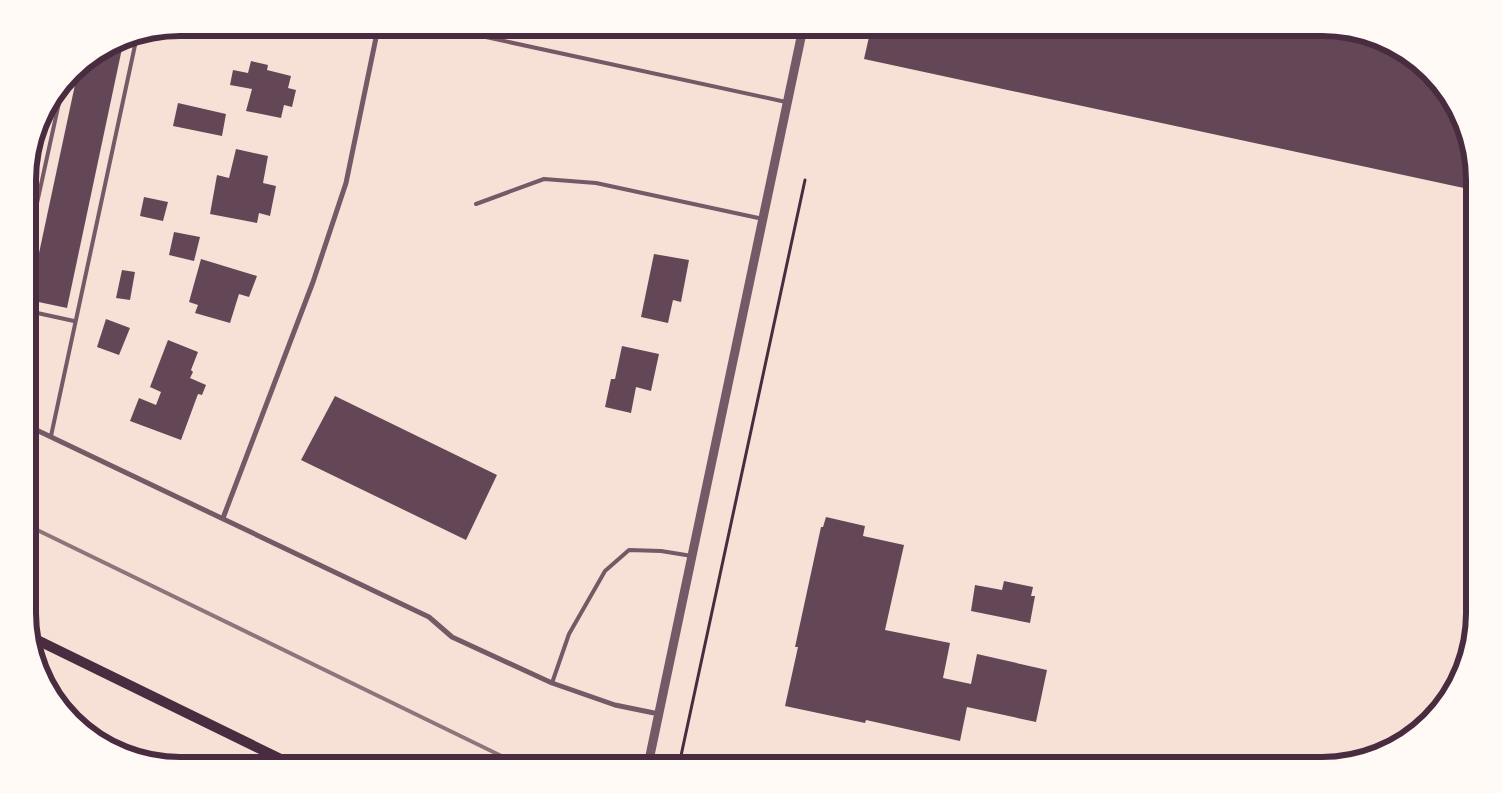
<svg xmlns="http://www.w3.org/2000/svg" width="1502" height="793" font-family="'PT Sans Narrow',sans-serif">
  <rect width="100%" height="100%" fill="#f7e1d7"/>
  <g fill="#644757">
    <path d="M 871,28 L 1322,28 L 1390,43 L 1449,95 L 1473,161 L 1473,190 L 864,59 Z"/>
    <path d="M 122,39 L 124,39 L 67,308 L 29,300 L 79,66 Z"/>
    <path d="M 251,61 L 268,65 L 267,70 L 291,76 L 288,88 L 296,90 L 292,107 L 284,105 L 281,118 L 246,111 L 252,89 L 230,85 L 233,70 L 248,73 Z"/>
    <path d="M 178,103 L 226,114 L 222,136 L 173,126 Z"/>
    <path d="M 236,149 L 268,156 L 263,183 L 276,186 L 270,216 L 259,213 L 257,223 L 210,214 L 217,175 L 229,178 Z"/>
    <path d="M 30,161 L 32,161 L 28,176 L 28,170 Z"/>
    <path d="M 144,197 L 168,202 L 163,221 L 140,216 Z"/>
    <path d="M 174,232 L 200,237 L 194,261 L 169,255 Z"/>
    <path d="M 654,254 L 689,260 L 681,302 L 673,300 L 668,323 L 641,317 Z"/>
    <path d="M 201,259 L 257,276 L 249,297 L 239,294 L 230,323 L 195,313 L 198,305 L 189,302 Z"/>
    <path d="M 122,270 L 135,272 L 130,300 L 116,298 Z"/>
    <path d="M 106,319 L 130,328 L 119,355 L 97,347 Z"/>
    <path d="M 168,340 L 198,352 L 191,370 L 193,372 L 190,378 L 206,385 L 202,395 L 198,394 L 181,440 L 130,421 L 139,398 L 156,405 L 161,392 L 150,387 Z"/>
    <path d="M 622,346 L 659,354 L 651,391 L 636,387 L 631,413 L 605,407 L 611,379 L 615,379 Z"/>
    <path d="M 335,396 L 497,475 L 466,540 L 301,460 Z"/>
    <path d="M 826,517 L 865,526 L 863,536 L 904,545 L 885,630 L 950,643 L 943,678 L 971,684 L 977,654 L 1047,670 L 1036,722 L 967,707 L 960,741 L 866,720 L 865,723 L 785,706 L 798,647 L 795,647 L 821,527 L 823,527 Z"/>
    <path d="M 1004,581 L 1033,587 L 1031,596 L 1035,596 L 1030,623 L 971,611 L 975,585 L 1002,590 Z"/>
  </g>
  <g fill="none" stroke-linecap="round" stroke-linejoin="round">
    <path stroke="#4a2c40" stroke-width="3" d="M 679,765 L 805,180"/>
    <g stroke="#755966" stroke-width="4">
      <path d="M 287,28 L 312,33 L 313,28"/>
      <path d="M 444,28 L 786,102"/>
      <path d="M 476,204 L 544,179 L 596,183 L 763,219"/>
      <path d="M 28,244 L 62,89"/>
      <path d="M 28,311 L 74,321"/>
      <path d="M 51,436 L 137,36"/>
      <path d="M 552,683 L 569,634 L 605,571 L 629,550 L 661,551 L 692,556"/>
    </g>
    <g stroke="#755966" stroke-width="5">
      <path d="M 28,426 L 429,617 L 452,637 L 552,683 L 615,705 L 659,714"/>
      <path d="M 223,518 L 313,282 L 346,183 L 378,28"/>
    </g>
    <path stroke="#755966" stroke-width="9" d="M 648,765 L 803,28"/>
    <path stroke="#4a2c40" stroke-width="10" d="M 31,637 L 293,765"/>
    <path stroke="#8f747c" stroke-width="4" d="M 29,526 L 520,765"/>
  </g>
  <path d="M0 0H1502V793H0ZM180 36H1322A144 144 0 0 1 1466 180V613A144 144 0 0 1 1322 757H180A144 144 0 0 1 36 613V180A144 144 0 0 1 180 36Z" fill="#fffaf5" fill-rule="evenodd"/>
  <path fill="none" stroke="#4a2c40" stroke-width="6" d="M180 36H1322A144 144 0 0 1 1466 180V613A144 144 0 0 1 1322 757H180A144 144 0 0 1 36 613V180A144 144 0 0 1 180 36Z"/>
</svg>
